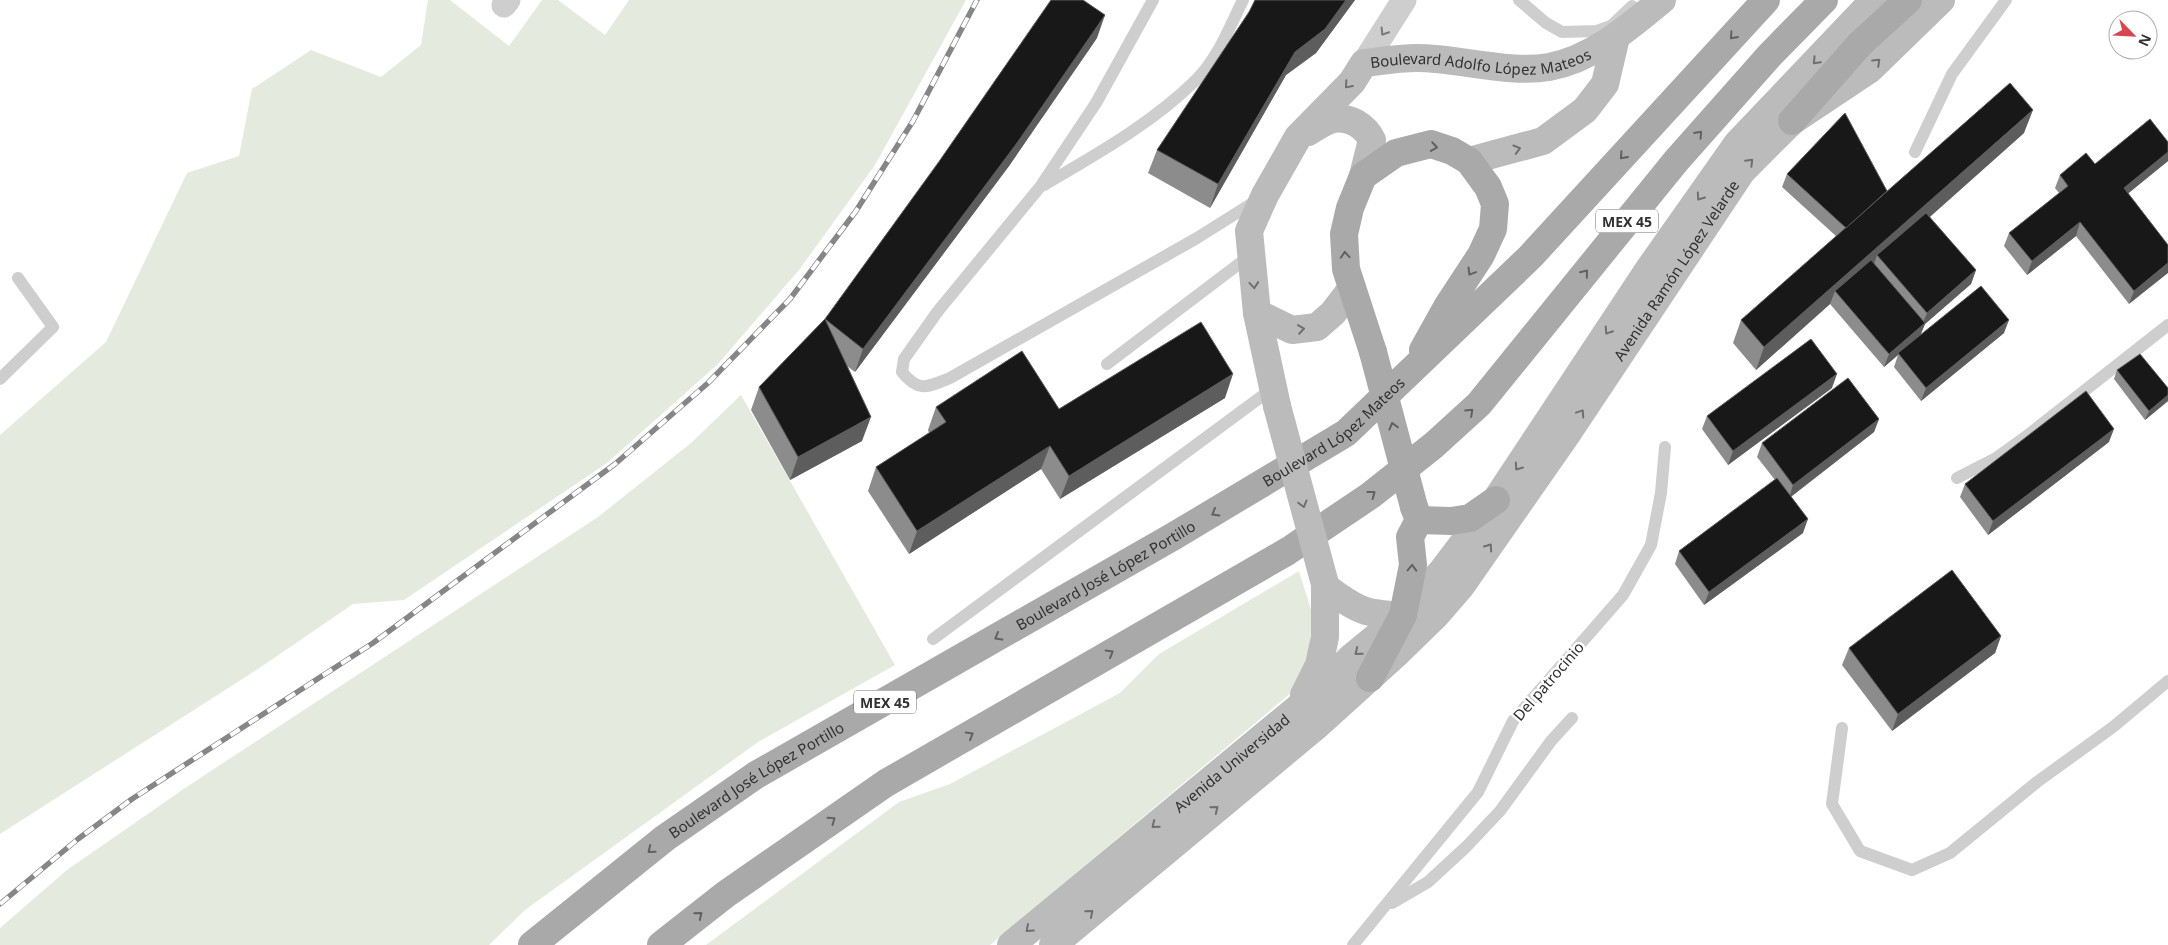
<svg xmlns="http://www.w3.org/2000/svg" width="2168" height="945" font-family="'Noto Sans',sans-serif">
  <rect width="100%" height="100%" fill="#fff"/>
  <g fill="#e4eade">
    <path d="M 428,0 L 450,0 L 509,46 L 542,0 L 558,0 L 605,35 L 629,0 L 966,0 L 875,165 L 799,270 L 718,364 L 607,463 L 404,600 L 353,604 L 258,669 L 0,834 L 0,435 L 106,342 L 187,173 L 239,156 L 252,89 L 311,50 L 381,77 L 421,45 Z"/>
    <path d="M 741,395 L 895,665 L 758,742 L 525,910 L 489,945 L 0,945 L 0,928 L 67,870 L 188,786 L 598,517 L 691,443 Z"/>
    <path d="M 1299,571 L 1313,616 L 1307,663 L 1291,693 L 990,945 L 706,945 L 899,802 L 950,784 L 1120,693 L 1159,654 Z"/>
  </g>
  <g fill="none" stroke-linecap="round" stroke-linejoin="round">
    <g stroke="#cecece" stroke-width="12">
      <path d="M 1153,0 L 1096,103 L 1040,187 L 938,311 L 904,359 L 902,372 C 919,393 927,387 950,378 L 1197,238 L 1259,199"/>
      <path d="M 1519,0 L 1546,23 L 1562,32 L 1597,31 L 1611,26 L 1632,6"/>
      <path d="M 1915,152 L 1952,74 L 2006,0"/>
      <path d="M 1044,185 C 1097,154 1154,122 1197,79 C 1218,58 1230,26 1243,0"/>
      <path d="M 1107,364 L 1252,254"/>
      <path d="M 0,379 L 53,327 L 18,278"/>
      <path d="M 1957,478 L 1996,458 L 2028,435 L 2168,325"/>
      <path d="M 933,639 L 1273,388"/>
      <path d="M 1842,728 L 1832,804 L 1860,851 L 1912,870 L 1950,853 L 2037,782 L 2113,727 L 2168,681"/>
      <path d="M 1392,903 L 1428,882 L 1466,847 L 1500,811 L 1551,741 L 1572,718"/>
      <path d="M 1353,945 L 1478,792 L 1513,721 L 1623,595 L 1651,545 L 1661,493 L 1665,447"/>
    </g>
    <g stroke="#cecece" stroke-width="25">
      <path d="M 504,5 L 508,0"/>
      <path d="M 1364,63 L 1404,0"/>
    </g>
    <g stroke="#bbb" stroke-width="28">
      <path d="M 1308,132 C 1315,128 1325,121 1333,119 C 1350,116 1365,126 1372,140 L 1363,176"/>
      <path d="M 1469,161 L 1543,141 L 1585,110 L 1605,84 L 1616,37"/>
      <path d="M 1257,313 L 1292,330 L 1317,327 L 1333,313 L 1352,288"/>
      <path id="s1" d="M 1277,406 L 1257,313 L 1249,231 L 1265,195 L 1298,137 L 1352,82 L 1364,63 C 1381,61 1399,58 1417,58 C 1458,58 1509,74 1549,67 C 1593,59 1629,27 1662,0"/>
      <path d="M 1326,587 C 1361,614 1368,614 1411,616"/>
      <path d="M 1304,695 L 1319,665 L 1325,637 L 1325,584"/>
      <path id="s2" d="M 1011,945 L 1298,708 L 1353,656 L 1403,615 L 1443,570 L 1496,500 L 1649,269 L 1737,144 L 1874,0"/>
      <path id="s3" d="M 1053,945 L 1315,727 L 1398,652 L 1435,616 L 1461,586 L 1567,434 L 1742,171 L 1792,121 L 1870,69 L 1941,0"/>
    </g>
    <g stroke="#a9a9a9" stroke-width="28">
      <path d="M 1792,121 L 1860,44 L 1908,0"/>
      <path d="M 1373,352 L 1346,269 L 1344,234 L 1350,208 L 1363,176 L 1396,153 L 1431,144 L 1452,151 L 1469,161 L 1488,187 L 1495,204 L 1493,229 L 1481,255 L 1447,307 L 1423,350"/>
      <path d="M 1419,520 L 1451,521 L 1470,518 L 1496,500"/>
      <path d="M 1370,678 L 1403,615 L 1413,565 L 1410,537 L 1419,520 L 1414,507"/>
      <path id="s4" d="M 532,945 L 665,838 L 756,775 L 1174,536 L 1346,433 L 1530,257 L 1766,0"/>
      <path d="M 661,945 L 726,894 L 886,783 L 1288,551 L 1371,495 L 1434,445 L 1479,404 L 1676,161 L 1770,55 L 1824,0"/>
    </g>
    <g stroke="#868686" stroke-width="5.5">
      <path id="rail" d="M 0,904 L 78,839 L 132,799 L 373,643 L 615,464 L 708,383 L 790,299 L 856,211 L 913,121 L 977,0"/>
    </g>
    <use href="#rail" stroke="#fff" stroke-width="4" stroke-dasharray="11" stroke-linecap="butt"/>
    <path stroke="#bbb" stroke-width="28" d="M 1277,406 L 1325,584"/>
    <path stroke="#a9a9a9" stroke-width="28" d="M 1373,352 L 1414,507"/>
  </g>
  <g fill="#8c8c8c">
    <path d="M 1255,0 L 1355,0 L 1316,53 L 1286,75 L 1210,208 L 1148,173 L 1157,150 L 1249,12 Z"/>
    <path d="M 1097,38 L 1009,166 L 855,372 L 847,366 L 862,441 L 790,480 L 751,410 L 759,387 Z"/>
    <path d="M 2024,133 L 1930,217 L 1976,270 L 1971,284 L 1925,324 L 1920,336 L 2004,333 L 1921,401 L 1894,367 L 1898,355 L 1884,367 L 1830,304 L 1756,370 L 1733,343 L 1741,320 L 1836,236 L 1782,187 L 1787,174 L 1887,191 Z"/>
    <path d="M 2168,142 L 2168,161 L 2128,193 L 2168,245 L 2129,304 L 2076,236 L 2027,275 L 2004,246 L 2009,233 L 2059,193 L 2055,188 L 2060,175 Z"/>
    <path d="M 2117,370 L 2168,388 L 2168,401 L 2145,420 L 2114,379 Z"/>
    <path d="M 1832,388 L 1728,465 L 1702,429 L 1707,416 Z"/>
    <path d="M 1225,398 L 1060,499 L 1041,469 L 909,554 L 868,491 L 876,467 L 929,433 L 928,430 L 936,407 L 1059,409 Z"/>
    <path d="M 1879,419 L 1874,432 L 1791,497 L 1803,533 L 1704,605 L 1675,564 L 1679,551 L 1775,480 L 1757,457 L 1762,443 Z"/>
    <path d="M 2109,442 L 1988,535 L 1960,497 L 1965,484 Z"/>
    <path d="M 2001,636 L 1995,653 L 1892,731 L 1842,665 L 1849,648 Z"/>
  </g>
  <g fill="#5d5d5d">
    <path d="M 1346,0 L 1355,0 L 1316,53 L 1286,75 L 1210,208 L 1218,184 L 1295,52 Z"/>
    <path d="M 1105,15 L 1097,38 L 1009,166 L 855,372 L 863,349 Z"/>
    <path d="M 2033,110 L 2024,133 L 1881,260 L 1877,255 L 1873,267 L 1835,291 L 1830,304 L 1756,370 L 1764,347 Z"/>
    <path d="M 2168,152 L 2168,161 L 2119,201 L 2124,188 Z"/>
    <path d="M 2080,222 L 2076,236 L 2027,275 L 2032,261 Z"/>
    <path d="M 2168,263 L 2168,273 L 2129,304 L 2134,291 Z"/>
    <path d="M 1976,270 L 1971,284 L 1925,324 L 1920,336 L 1898,353 L 1898,355 L 1884,367 L 1889,354 L 1922,325 L 1927,313 Z"/>
    <path d="M 2009,320 L 2004,333 L 1921,401 L 1926,388 Z"/>
    <path d="M 1233,374 L 1225,398 L 1060,499 L 1069,476 Z"/>
    <path d="M 1837,374 L 1832,388 L 1728,465 L 1733,451 Z"/>
    <path d="M 2168,395 L 2168,401 L 2145,420 L 2149,411 Z"/>
    <path d="M 871,417 L 862,441 L 790,480 L 798,457 Z"/>
    <path d="M 1879,419 L 1874,432 L 1789,498 L 1793,485 Z"/>
    <path d="M 2114,429 L 2109,442 L 1988,535 L 1993,521 Z"/>
    <path d="M 1050,446 L 1041,469 L 909,554 L 917,531 Z"/>
    <path d="M 1808,519 L 1803,533 L 1704,605 L 1709,592 Z"/>
    <path d="M 2001,636 L 1995,653 L 1892,731 L 1898,714 Z"/>
  </g>
  <g fill="#181818" stroke="#5d5d5d">
    <path d="M 1051,0 L 1083,0 L 1105,15 L 1017,143 L 863,349 L 825,319 L 938,163 Z"/>
    <path d="M 1255,0 L 1346,0 L 1325,29 L 1295,52 L 1218,184 L 1157,150 L 1249,12 Z"/>
    <path d="M 2010,83 L 2033,110 L 1764,347 L 1741,320 Z"/>
    <path d="M 1845,113 L 1887,191 L 1846,228 L 1787,174 Z"/>
    <path d="M 2150,119 L 2168,142 L 2168,152 L 2124,188 L 2168,245 L 2168,263 L 2134,291 L 2080,222 L 2032,261 L 2009,233 L 2068,186 L 2060,175 L 2086,153 L 2095,164 Z"/>
    <path d="M 1926,213 L 1976,270 L 1927,313 L 1877,255 Z"/>
    <path d="M 1871,260 L 1925,323 L 1889,354 L 1835,291 Z"/>
    <path d="M 1981,286 L 2009,320 L 1926,388 L 1898,353 Z"/>
    <path d="M 825,319 L 871,417 L 798,457 L 759,387 Z"/>
    <path d="M 1201,322 L 1233,374 L 1069,476 L 1050,446 L 917,531 L 876,467 L 946,422 L 936,407 L 1022,351 L 1059,409 Z"/>
    <path d="M 1811,339 L 1837,374 L 1733,451 L 1707,416 Z"/>
    <path d="M 2140,354 L 2168,388 L 2168,395 L 2149,411 L 2117,370 Z"/>
    <path d="M 1848,378 L 1879,419 L 1793,485 L 1762,443 Z"/>
    <path d="M 2086,391 L 2114,429 L 1993,521 L 1965,484 Z"/>
    <path d="M 1777,478 L 1808,519 L 1709,592 L 1679,551 Z"/>
    <path d="M 1952,570 L 2001,636 L 1898,714 L 1849,648 Z"/>
  </g>
  <defs><path id="oneway-chevron" d="M-2-3.5L2.5 0L-2 3.5" fill="none" stroke-width="1.6" stroke-linecap="round" stroke-linejoin="round" transform="scale(1.25)"/></defs>
  <use stroke="#787878" href="#oneway-chevron" transform="translate(1384 32) rotate(122)"/>
  <g stroke="#616161">
    <use href="#oneway-chevron" transform="translate(1733 36) rotate(132)"/>
    <use href="#oneway-chevron" transform="translate(1699 134) rotate(-48)"/>
    <use href="#oneway-chevron" transform="translate(1434 147) rotate(9)"/>
    <use href="#oneway-chevron" transform="translate(1623 156) rotate(132)"/>
    <use href="#oneway-chevron" transform="translate(1345 255) rotate(-94)"/>
    <use href="#oneway-chevron" transform="translate(1471 272) rotate(121)"/>
    <use href="#oneway-chevron" transform="translate(1585 273) rotate(-51)"/>
    <use href="#oneway-chevron" transform="translate(1470 412) rotate(-43)"/>
    <use href="#oneway-chevron" transform="translate(1393 426) rotate(-105)"/>
    <use href="#oneway-chevron" transform="translate(1372 494) rotate(-37)"/>
    <use href="#oneway-chevron" transform="translate(1215 513) rotate(150)"/>
    <use href="#oneway-chevron" transform="translate(1412 568) rotate(-88)"/>
    <use href="#oneway-chevron" transform="translate(998 637) rotate(150)"/>
    <use href="#oneway-chevron" transform="translate(1110 653) rotate(-30)"/>
    <use href="#oneway-chevron" transform="translate(970 735) rotate(-30)"/>
    <use href="#oneway-chevron" transform="translate(832 820) rotate(-35)"/>
    <use href="#oneway-chevron" transform="translate(651 850) rotate(141)"/>
    <use href="#oneway-chevron" transform="translate(699 915) rotate(-39)"/>
  </g>
  <g stroke="#6f6f6f">
    <use href="#oneway-chevron" transform="translate(1816 61) rotate(134)"/>
    <use href="#oneway-chevron" transform="translate(1877 62) rotate(-44)"/>
    <use href="#oneway-chevron" transform="translate(1348 85) rotate(131)"/>
    <use href="#oneway-chevron" transform="translate(1517 149) rotate(-16)"/>
    <use href="#oneway-chevron" transform="translate(1750 162) rotate(-45)"/>
    <use href="#oneway-chevron" transform="translate(1700 197) rotate(125)"/>
    <use href="#oneway-chevron" transform="translate(1254 285) rotate(85)"/>
    <use href="#oneway-chevron" transform="translate(1301 329) rotate(-8)"/>
    <use href="#oneway-chevron" transform="translate(1608 331) rotate(123)"/>
    <use href="#oneway-chevron" transform="translate(1581 413) rotate(-56)"/>
    <use href="#oneway-chevron" transform="translate(1518 467) rotate(125)"/>
    <use href="#oneway-chevron" transform="translate(1303 504) rotate(75)"/>
    <use href="#oneway-chevron" transform="translate(1489 547) rotate(-55)"/>
    <use href="#oneway-chevron" transform="translate(1358 652) rotate(141)"/>
    <use href="#oneway-chevron" transform="translate(1215 809) rotate(-39)"/>
    <use href="#oneway-chevron" transform="translate(1155 825) rotate(141)"/>
    <use href="#oneway-chevron" transform="translate(1090 913) rotate(-40)"/>
    <use href="#oneway-chevron" transform="translate(1029 929) rotate(138)"/>
  </g>
  <g text-anchor="middle" dominant-baseline="central" stroke-width="5" stroke-linejoin="round" paint-order="stroke">
    <g fill="#fff" stroke="#6f6f6f" stroke-width="1">
      <rect x="1596" y="209.5" width="62" height="23" rx="4"/>
      <rect x="854" y="690.5" width="62" height="23" rx="4"/>
    </g>
    <g font-size="14" font-weight="bold" fill="#313131">
      <text x="1627" y="221">MEX 45</text>
      <text x="885" y="702">MEX 45</text>
    </g>
    <g font-size="15" fill="#313131" stroke="#fff">
      <text stroke="none"><textPath href="#s1" startOffset="501">Boulevard Adolfo López Mateos</textPath></text>
      <text stroke="none"><textPath href="#s3" startOffset="926">Avenida Ramón López Velarde</textPath></text>
      <text stroke="none"><textPath href="#s4" startOffset="954">Boulevard López Mateos</textPath></text>
      <text stroke="none"><textPath href="#s4" startOffset="684">Boulevard José López Portillo</textPath></text>
      <text transform="translate(1548 681) rotate(-49)">Del patrocinio</text>
      <text stroke="none"><textPath href="#s2" startOffset="286">Avenida Universidad</textPath></text>
      <text stroke="none"><textPath href="#s4" startOffset="279">Boulevard José López Portillo</textPath></text>
    </g>
  </g>
  <g transform="translate(2133 35) rotate(114)"><circle r="24" fill="#ffffff" stroke="#adadad"/>
  <path d="M0-4L9 19L0 12L-9 19Z" fill="#d54751"/>
  <text y="-8" font-size="14" font-weight="bold" text-anchor="middle" fill="#313131">N</text>
  </g>
</svg>
